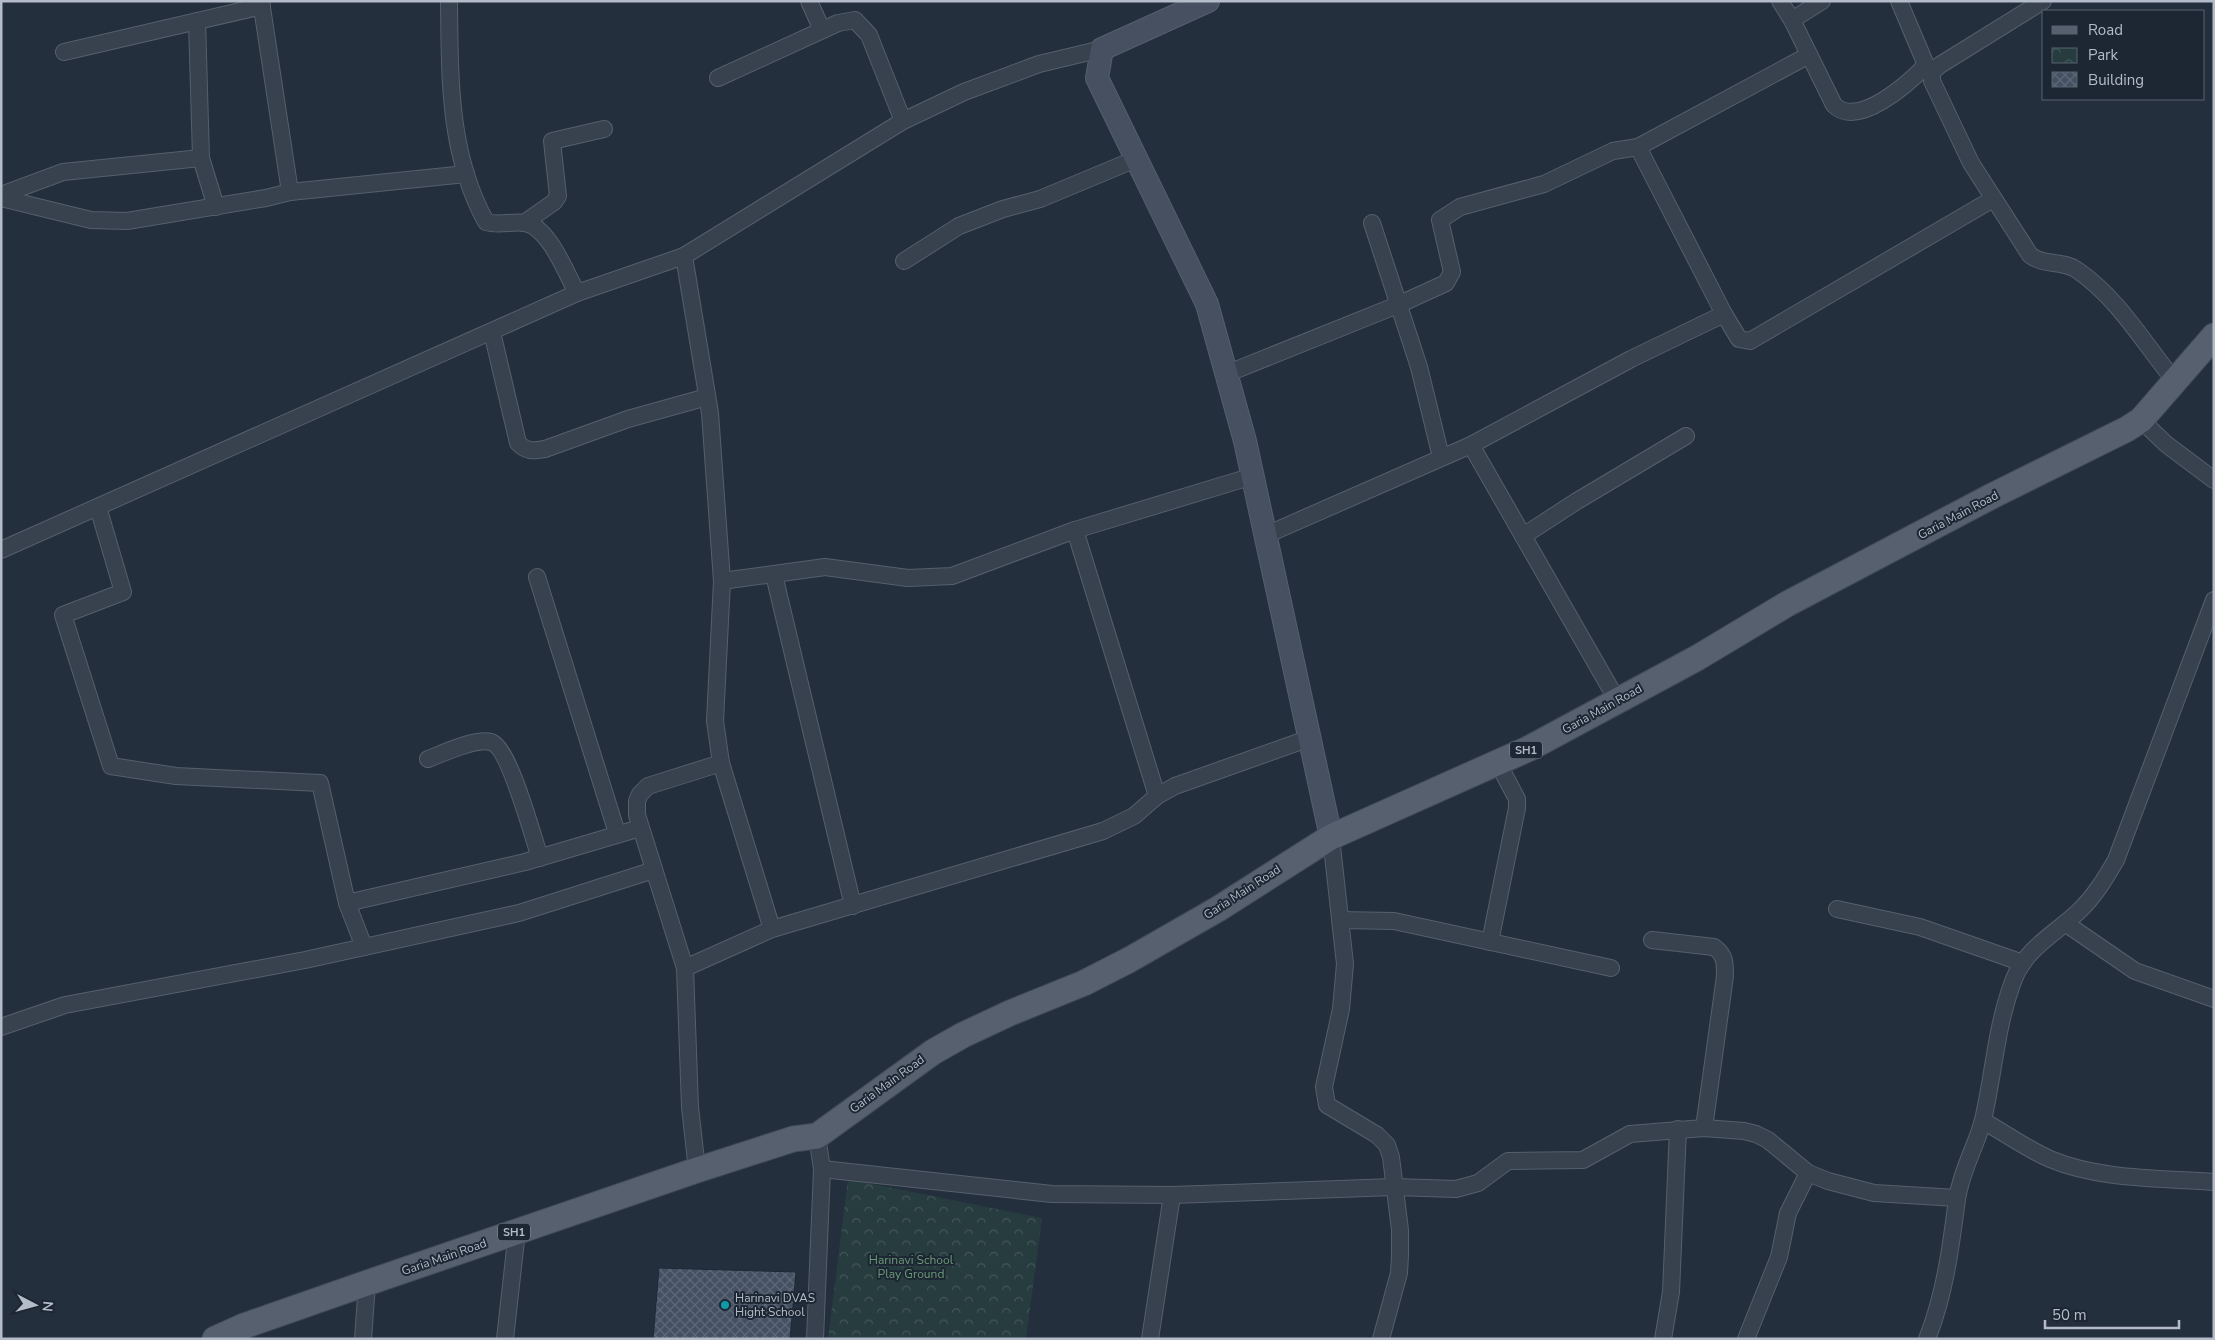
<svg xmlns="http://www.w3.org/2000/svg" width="2215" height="1340" font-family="'Nunito Sans',sans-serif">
  <defs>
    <pattern id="park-crowns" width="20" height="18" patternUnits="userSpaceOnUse" patternTransform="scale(1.25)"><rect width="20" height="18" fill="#263c3f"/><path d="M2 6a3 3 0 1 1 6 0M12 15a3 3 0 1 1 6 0" fill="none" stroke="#435659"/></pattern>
    <pattern id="building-cross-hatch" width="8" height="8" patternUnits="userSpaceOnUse" patternTransform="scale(1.25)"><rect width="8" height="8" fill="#455162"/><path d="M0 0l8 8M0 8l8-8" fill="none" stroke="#5d6877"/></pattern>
  </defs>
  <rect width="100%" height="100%" fill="#242f3e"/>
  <path fill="url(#park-crowns)" d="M 848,1179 L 1042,1218 L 1026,1339 L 828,1339 Z"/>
  <path fill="url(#building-cross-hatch)" stroke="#1f2835" d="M 659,1268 L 796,1272 L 790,1339 L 653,1339 Z"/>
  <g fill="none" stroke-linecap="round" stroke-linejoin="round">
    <g stroke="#565f6c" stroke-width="18">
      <g id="street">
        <path d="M 449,1 C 450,77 448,153 486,222 C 499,226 512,221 525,223 C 549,227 566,273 577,293"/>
        <path d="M 809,1 L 822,30"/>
        <path d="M 1780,1 L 1792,20 L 1834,105 C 1858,129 1909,83 1926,65"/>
        <path d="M 1899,1 L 1926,65 L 1932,72"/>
        <path d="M 2043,1 L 1940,65 L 1932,72 L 1932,81 L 1971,163 L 2030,255 C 2043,266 2063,260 2077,270 C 2118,298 2143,342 2174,380"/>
        <path d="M 1792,20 L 1822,1"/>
        <path d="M 197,21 L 201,158 L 216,207"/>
        <path d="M 64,52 L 262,6"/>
        <path d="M 718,78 L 838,23 L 855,20 L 869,35 L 903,121"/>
        <path d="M 290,192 L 466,174"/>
        <path d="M 1,195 L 63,172 L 201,158"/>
        <path d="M 1,198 L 91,220 L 127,221 L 266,198 L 290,192 L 261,1"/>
        <path d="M 524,223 L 554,202 L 558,196 L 552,141 L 604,129"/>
        <path d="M 1372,223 L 1419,367 L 1441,457"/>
        <path d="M 684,256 L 710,413 L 722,581 L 715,721 L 721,763 L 772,929"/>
        <path d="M 904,261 L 959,226 L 1003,209 L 1040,199 L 1136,159"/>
        <path d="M 1724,314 L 1739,339 L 1750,341 L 1993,199"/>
        <path d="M 492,332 L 518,443 C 527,452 533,451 545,449 L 628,419 L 707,397"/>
        <path d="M 1226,374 L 1400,304 L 1446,283 L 1452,272 L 1440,220 L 1460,207 L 1544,184 L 1613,151 L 1638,147 L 1809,55"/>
        <path d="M 2141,420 L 2166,444 L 2214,480"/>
        <path d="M 1471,445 L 1617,700"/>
        <path d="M 98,507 L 123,592 L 63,615 L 111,766 L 176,776 L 320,783 L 347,903 L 364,947"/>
        <path d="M 1075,530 L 1157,796"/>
        <path d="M 1266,535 L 1471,445 L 1631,359 L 1724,314 L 1638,147"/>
        <path d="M 1523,536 L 1577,501 L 1686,436"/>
        <path d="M 1,550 L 577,293 L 684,256 L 903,121 L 964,92 L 1039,64 L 1102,49"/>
        <path d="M 774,575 L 853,906"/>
        <path d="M 537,577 L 617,833"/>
        <path d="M 722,581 L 825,567 L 908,578 L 952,576 L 1075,530 L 1253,476"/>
        <path d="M 428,759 C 444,753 475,738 491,742 C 509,747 533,837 540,858"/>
        <path d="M 1331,837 L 1345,964 L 1341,1009 L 1324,1087 L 1327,1105 L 1377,1135 L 1387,1145 L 1391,1157 L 1400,1230 L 1400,1256 L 1399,1273 L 1381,1339"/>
        <path d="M 347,903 L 525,862 L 640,828"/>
        <path d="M 1837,909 L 1920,927 L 2023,963"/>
        <path d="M 1340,920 L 1394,921 L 1611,968"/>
        <path d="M 2065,923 L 2135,971 L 2214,999"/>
        <path d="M 1652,940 L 1714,947 C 1725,955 1725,962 1725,976 L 1704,1128"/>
        <path d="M 1490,942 L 1517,808 L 1517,799 L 1498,763"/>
        <path d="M 685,968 L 772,929 L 1103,831 L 1134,816 L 1157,796 L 1175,786 L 1310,738"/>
        <path d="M 1,1027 L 65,1005 L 305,960 L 519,913 L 654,870"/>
        <path d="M 1983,1121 C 2005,1133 2027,1149 2050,1159 C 2100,1180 2161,1178 2214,1182"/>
        <path d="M 822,1169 L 1052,1194 L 1172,1195 L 1394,1187 L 1456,1189 L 1478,1183 L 1508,1161 L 1583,1160 L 1630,1134 L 1704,1128 L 1744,1131 L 1756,1134 L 1768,1140 L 1808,1173 L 1828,1181 L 1874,1193 L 1957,1198"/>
        <path d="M 697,1170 L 690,1107 L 685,968 L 637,815 L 637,801 L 640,794 L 648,786 L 721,763"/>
        <path d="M 363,1339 L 367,1283"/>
        <path d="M 505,1339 L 517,1231"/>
        <path d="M 815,1339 L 822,1169 L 817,1136"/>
        <path d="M 1150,1339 L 1172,1195"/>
        <path d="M 1663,1339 L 1671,1292 L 1678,1129"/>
        <path d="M 1746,1339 L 1779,1257 L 1788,1213 L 1808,1173"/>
        <path d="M 1927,1339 C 1945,1294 1951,1246 1957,1199 C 1962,1168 1976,1147 1983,1120 C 1994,1073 1996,1025 2014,979 C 2025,949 2056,933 2078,912 C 2094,897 2105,879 2116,860 L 2214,600"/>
      </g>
    </g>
    <g stroke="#565f6c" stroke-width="24">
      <path id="secondary" d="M 1208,1 L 1102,49 L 1097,78 L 1207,304 L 1245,441 L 1331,837"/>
    </g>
    <g stroke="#414a57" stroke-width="27">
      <path id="primary" d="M 215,1339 L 244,1326 L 367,1283 L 697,1170 L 793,1139 L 817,1136 L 933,1052 L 963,1035 L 1010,1013 L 1084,983 L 1129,960 L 1218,909 L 1331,837 L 1528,749 L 1697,658 L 1787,604 L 1992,496 L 2127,429 L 2141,420 L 2214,336"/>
    </g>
    <use href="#street" stroke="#38414e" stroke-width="16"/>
    <use href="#secondary" stroke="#465061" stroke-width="22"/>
    <use href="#primary" stroke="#56606e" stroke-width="25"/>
  </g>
  <circle fill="#0f9aa8" stroke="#1d2633" stroke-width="2" cx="725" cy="1305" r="5"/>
  <g text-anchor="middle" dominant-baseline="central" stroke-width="4" stroke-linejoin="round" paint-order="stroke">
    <g fill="#1d2633" stroke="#878f9c" stroke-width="1">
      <rect x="1510" y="741.5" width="32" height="17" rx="4"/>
      <rect x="498" y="1223.5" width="32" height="17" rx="4"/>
    </g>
    <g font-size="11" font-weight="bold" fill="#b4bcc9">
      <text x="1526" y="750">SH1</text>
      <text x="514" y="1232">SH1</text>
    </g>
    <g font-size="12" fill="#b4bcc9" stroke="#1d2633">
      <text transform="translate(1958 515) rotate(-28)">Garia Main Road</text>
      <text transform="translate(1602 709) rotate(-29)">Garia Main Road</text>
      <text transform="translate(1242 892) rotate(-33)">Garia Main Road</text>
      <text transform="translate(887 1084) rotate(-36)">Garia Main Road</text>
      <text transform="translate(444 1257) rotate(-19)">Garia Main Road</text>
    </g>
    <g font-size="12" fill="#6b9a76" stroke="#1d2633">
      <text x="911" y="1260">Harinavi School<tspan x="911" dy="14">Play Ground</tspan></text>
    </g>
    <g font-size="12" fill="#b4bcc9" stroke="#1d2633" text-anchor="start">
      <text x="735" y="1298">Harinavi DVAS<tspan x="735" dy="14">Hight School</tspan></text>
    </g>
  </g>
  <rect width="2215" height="1340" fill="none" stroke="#b4bcc9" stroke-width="5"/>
  <rect x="2042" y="10" width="162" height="90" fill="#1d2633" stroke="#59626f"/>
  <rect x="2052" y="26" width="25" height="8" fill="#56606e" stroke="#59626f"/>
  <text x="2088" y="35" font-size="15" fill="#b4bcc9">Road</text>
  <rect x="2052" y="48" width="25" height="15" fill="url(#park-crowns)" stroke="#59626f"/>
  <text x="2088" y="60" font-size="15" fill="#b4bcc9">Park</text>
  <rect x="2052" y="72" width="25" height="15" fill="url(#building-cross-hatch)" stroke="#59626f"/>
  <text x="2088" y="85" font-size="15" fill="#b4bcc9">Building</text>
  <g transform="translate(35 1305) rotate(96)" stroke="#1d2633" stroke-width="4" paint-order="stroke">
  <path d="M0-4L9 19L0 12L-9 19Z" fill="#b4bcc9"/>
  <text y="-8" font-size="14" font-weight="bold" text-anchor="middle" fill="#b4bcc9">N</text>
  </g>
  <path d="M2045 1320v8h134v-8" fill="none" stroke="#b4bcc9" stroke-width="2.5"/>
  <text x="2052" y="1320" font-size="15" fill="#b4bcc9" stroke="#1d2633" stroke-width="4" paint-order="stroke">50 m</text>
</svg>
